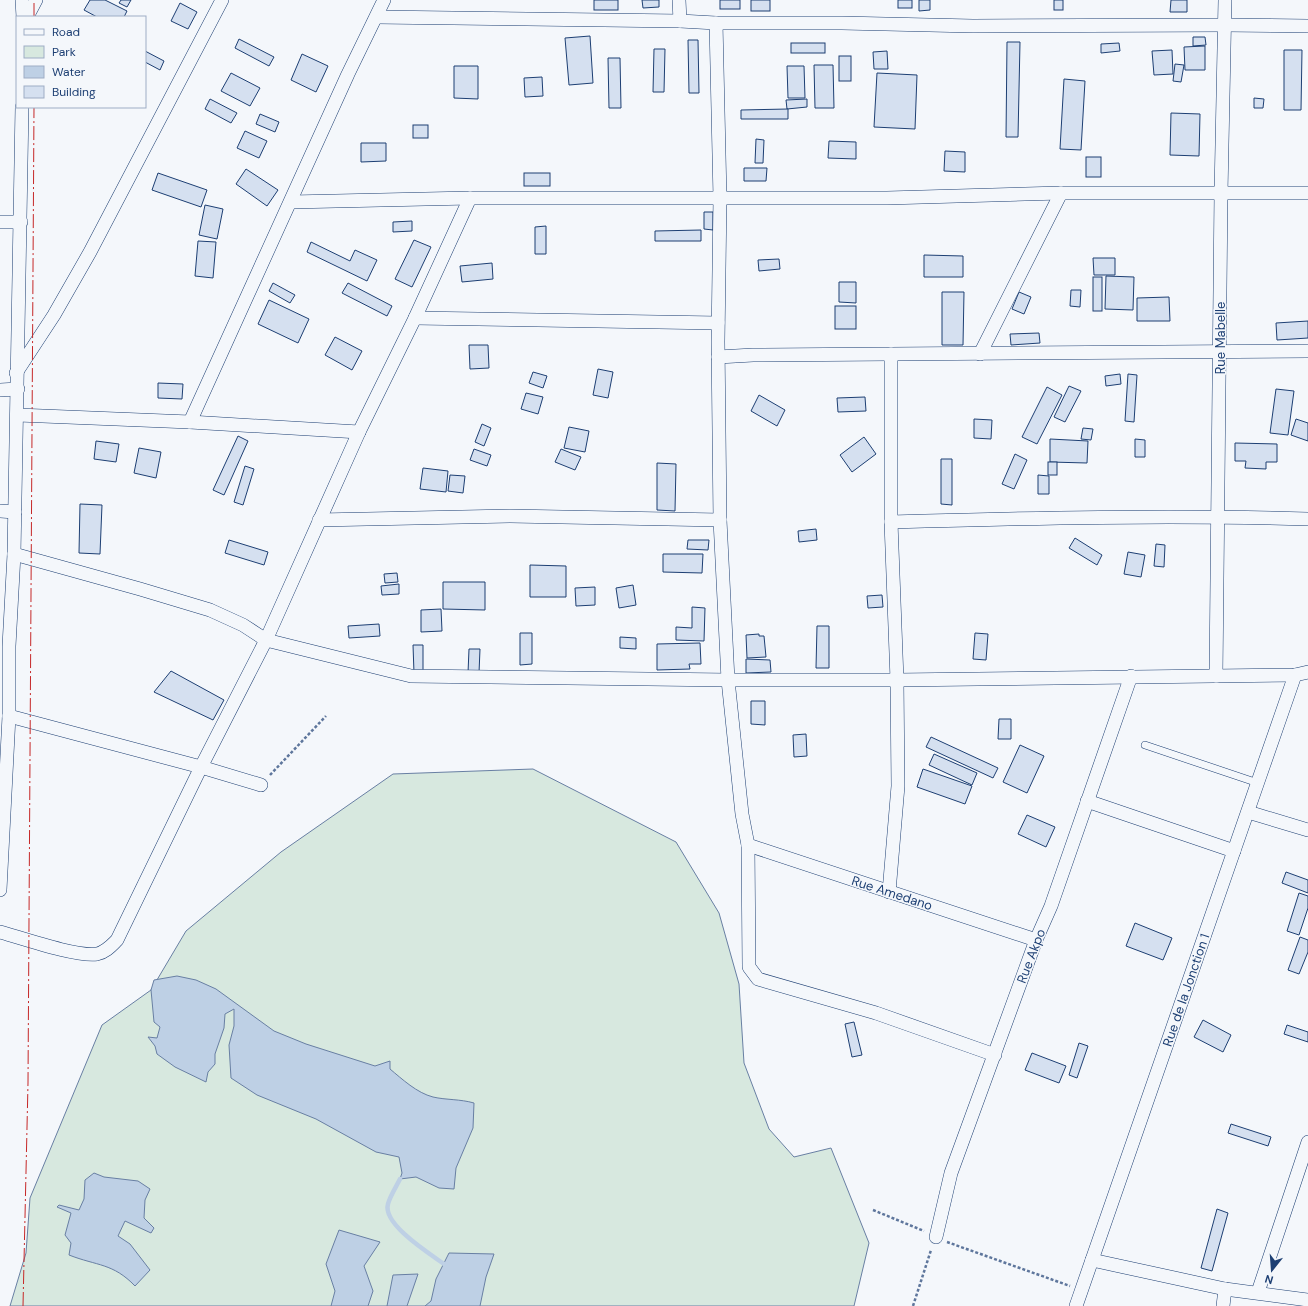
<svg xmlns="http://www.w3.org/2000/svg" width="1308" height="1306" font-family="'DM Sans',sans-serif">
  <rect width="100%" height="100%" fill="#f4f7fb"/>
  <path fill="#d7e8df" stroke="#687fa3" d="M 533,769 L 676,842 L 719,913 L 739,984 L 744,1063 L 769,1129 L 794,1157 L 831,1148 L 869,1243 L 854,1306 L 10,1306 L 26,1253 L 30,1198 L 102,1025 L 151,990 L 186,931 L 281,852 L 393,774 Z"/>
  <g fill="#bed0e5" stroke="#687fa3">
    <path d="M 177,976 L 196,980 L 216,989 L 274,1031 L 306,1044 L 375,1066 L 390,1061 L 390,1069 C 402,1079 417,1093 433,1097 C 446,1100 460,1099 474,1103 L 473,1128 L 456,1168 L 454,1189 L 439,1188 L 416,1177 L 400,1179 L 402,1173 L 399,1157 L 376,1152 L 316,1119 L 257,1095 L 231,1078 L 229,1045 L 234,1026 L 234,1009 L 225,1014 L 224,1028 L 215,1054 L 215,1064 L 208,1072 L 206,1082 L 175,1067 L 157,1054 L 155,1046 L 148,1037 L 157,1038 L 160,1027 L 154,1022 L 151,990 L 154,980 Z"/>
    <path d="M 94,1173 L 104,1177 L 138,1181 L 150,1189 L 145,1200 L 144,1218 L 154,1228 L 151,1233 L 125,1221 L 118,1236 L 130,1244 L 150,1270 L 135,1286 C 113,1263 97,1266 69,1255 L 71,1243 L 65,1235 L 71,1213 L 57,1207 L 59,1205 L 79,1210 L 84,1199 L 85,1180 Z"/>
    <path d="M 339,1230 L 380,1242 L 364,1266 L 373,1291 L 368,1306 L 331,1306 L 335,1291 L 326,1264 Z"/>
    <path d="M 449,1253 L 494,1254 L 486,1277 L 480,1306 L 425,1306 L 431,1301 L 436,1279 Z"/>
    <path d="M 418,1274 L 407,1306 L 387,1306 L 393,1275 Z"/>
  </g>
  <g fill="none" stroke-linecap="round" stroke-linejoin="round">
    <path stroke="#bed0e5" stroke-width="4.5" d="M 400,1179 C 396,1187 390,1196 388,1204 C 382,1224 430,1254 444,1264"/>
  </g>
  <g fill="#d5e0f0" stroke="#1d3f73">
    <path d="M 90,0 L 105,0 L 127,11 L 124,17 L 97,17 L 84,10 Z"/>
    <path d="M 121,0 L 131,0 L 127,7 L 119,3 Z"/>
    <rect x="594" y="0" width="24" height="10"/>
    <path d="M 642,0 L 659,0 L 659,7 L 643,8 Z"/>
    <rect x="720" y="0" width="20" height="9"/>
    <rect x="751" y="0" width="19" height="11"/>
    <rect x="898" y="0" width="14" height="8"/>
    <path d="M 919,0 L 930,0 L 930,10 L 919,11 Z"/>
    <rect x="1054" y="0" width="9" height="10"/>
    <path d="M 1171,0 L 1187,0 L 1187,12 L 1170,12 Z"/>
    <path d="M 180,3 L 197,12 L 188,29 L 171,21 Z"/>
    <path d="M 590,36 L 593,83 L 569,85 L 565,38 Z"/>
    <path d="M 1193,37 L 1205,37 L 1206,45 L 1193,46 Z"/>
    <path d="M 239,39 L 274,57 L 269,66 L 235,48 Z"/>
    <path d="M 688,40 L 698,40 L 699,93 L 689,93 Z"/>
    <path d="M 1007,42 L 1020,42 L 1018,137 L 1006,137 Z"/>
    <rect x="791" y="43" width="34" height="10"/>
    <path d="M 1119,43 L 1120,51 L 1101,53 L 1101,44 Z"/>
    <path d="M 1205,46 L 1205,70 L 1185,70 L 1184,47 Z"/>
    <path d="M 654,49 L 665,49 L 664,92 L 653,92 Z"/>
    <path d="M 1172,50 L 1173,74 L 1154,75 L 1152,51 Z"/>
    <path d="M 1284,50 L 1302,50 L 1301,110 L 1284,110 Z"/>
    <path d="M 145,51 L 164,61 L 160,70 L 145,62 Z"/>
    <path d="M 887,51 L 888,69 L 874,69 L 873,52 Z"/>
    <path d="M 302,54 L 328,66 L 316,92 L 291,80 Z"/>
    <rect x="839" y="56" width="12" height="25"/>
    <path d="M 608,58 L 620,58 L 621,108 L 609,108 Z"/>
    <path d="M 1175,64 L 1184,65 L 1181,82 L 1173,81 Z"/>
    <path d="M 814,65 L 833,65 L 834,108 L 815,108 Z"/>
    <path d="M 454,66 L 478,66 L 478,99 L 454,98 Z"/>
    <path d="M 787,66 L 804,66 L 805,98 L 788,98 Z"/>
    <path d="M 231,73 L 260,88 L 250,106 L 221,91 Z"/>
    <path d="M 877,73 L 917,75 L 915,129 L 874,127 Z"/>
    <path d="M 542,77 L 543,96 L 525,97 L 524,78 Z"/>
    <path d="M 1064,79 L 1085,81 L 1081,150 L 1060,149 Z"/>
    <path d="M 1254,98 L 1264,99 L 1263,108 L 1254,108 Z"/>
    <path d="M 210,99 L 237,113 L 231,123 L 205,109 Z"/>
    <path d="M 807,99 L 807,107 L 787,109 L 786,100 Z"/>
    <path d="M 788,109 L 788,119 L 741,119 L 741,110 Z"/>
    <path d="M 1171,113 L 1200,114 L 1199,156 L 1170,155 Z"/>
    <path d="M 260,114 L 279,122 L 275,132 L 256,124 Z"/>
    <rect x="413" y="125" width="15" height="13"/>
    <path d="M 245,131 L 267,141 L 259,158 L 237,148 Z"/>
    <path d="M 756,139 L 764,140 L 763,163 L 755,163 Z"/>
    <path d="M 829,141 L 856,142 L 856,159 L 828,158 Z"/>
    <path d="M 361,143 L 386,143 L 386,161 L 361,162 Z"/>
    <path d="M 945,151 L 965,152 L 965,172 L 944,171 Z"/>
    <rect x="1086" y="157" width="15" height="20"/>
    <path d="M 744,168 L 767,168 L 766,181 L 744,181 Z"/>
    <path d="M 246,169 L 278,190 L 267,206 L 236,184 Z"/>
    <path d="M 158,173 L 207,190 L 201,207 L 152,190 Z"/>
    <rect x="524" y="173" width="26" height="13"/>
    <path d="M 205,205 L 223,209 L 217,239 L 199,235 Z"/>
    <path d="M 704,212 L 713,212 L 713,230 L 704,229 Z"/>
    <path d="M 412,221 L 412,231 L 393,232 L 393,222 Z"/>
    <path d="M 546,226 L 546,254 L 535,254 L 535,227 Z"/>
    <path d="M 701,230 L 701,241 L 655,241 L 655,231 Z"/>
    <path d="M 414,240 L 431,247 L 412,287 L 395,279 Z"/>
    <path d="M 198,241 L 216,242 L 213,278 L 195,276 Z"/>
    <path d="M 311,242 L 350,261 L 355,250 L 377,260 L 367,281 L 307,252 Z"/>
    <path d="M 924,255 L 963,256 L 963,277 L 924,277 Z"/>
    <path d="M 1093,258 L 1115,258 L 1115,275 L 1094,275 Z"/>
    <path d="M 779,259 L 780,269 L 759,271 L 758,260 Z"/>
    <path d="M 492,263 L 493,279 L 462,282 L 460,266 Z"/>
    <path d="M 1106,276 L 1134,277 L 1133,310 L 1105,309 Z"/>
    <rect x="1093" y="277" width="9" height="34"/>
    <path d="M 839,282 L 856,282 L 856,303 L 839,302 Z"/>
    <path d="M 273,283 L 295,295 L 290,303 L 269,291 Z"/>
    <path d="M 348,283 L 392,306 L 387,316 L 342,293 Z"/>
    <path d="M 1071,290 L 1081,290 L 1080,307 L 1070,306 Z"/>
    <path d="M 942,292 L 964,292 L 963,345 L 942,345 Z"/>
    <path d="M 1019,292 L 1031,297 L 1024,314 L 1012,309 Z"/>
    <path d="M 1169,297 L 1170,321 L 1137,321 L 1137,298 Z"/>
    <path d="M 269,300 L 309,319 L 298,343 L 258,324 Z"/>
    <rect x="835" y="306" width="21" height="23"/>
    <path d="M 1308,321 L 1308,338 L 1277,340 L 1276,323 Z"/>
    <path d="M 1039,333 L 1040,343 L 1011,345 L 1010,334 Z"/>
    <path d="M 335,337 L 362,351 L 352,370 L 325,355 Z"/>
    <path d="M 469,345 L 488,345 L 489,368 L 470,369 Z"/>
    <path d="M 598,369 L 613,372 L 608,398 L 593,395 Z"/>
    <path d="M 533,372 L 547,376 L 543,388 L 529,383 Z"/>
    <path d="M 1120,374 L 1121,384 L 1106,386 L 1105,376 Z"/>
    <path d="M 1128,374 L 1137,375 L 1134,422 L 1125,421 Z"/>
    <path d="M 158,383 L 183,384 L 182,399 L 158,398 Z"/>
    <path d="M 1069,386 L 1081,391 L 1065,422 L 1054,417 Z"/>
    <path d="M 1047,387 L 1062,395 L 1037,444 L 1022,437 Z"/>
    <path d="M 1276,389 L 1294,391 L 1288,435 L 1270,433 Z"/>
    <path d="M 526,393 L 543,397 L 538,414 L 521,409 Z"/>
    <path d="M 759,395 L 785,410 L 777,426 L 751,411 Z"/>
    <path d="M 865,397 L 866,411 L 838,412 L 837,398 Z"/>
    <path d="M 974,419 L 992,420 L 991,439 L 974,438 Z"/>
    <path d="M 1296,419 L 1308,423 L 1308,441 L 1291,435 Z"/>
    <path d="M 482,424 L 491,428 L 484,446 L 475,442 Z"/>
    <path d="M 569,427 L 589,431 L 585,452 L 564,448 Z"/>
    <path d="M 1083,428 L 1093,429 L 1091,440 L 1081,439 Z"/>
    <path d="M 238,436 L 248,441 L 224,495 L 213,490 Z"/>
    <path d="M 864,437 L 876,454 L 852,472 L 840,455 Z"/>
    <path d="M 1050,439 L 1088,441 L 1087,463 L 1050,462 Z"/>
    <path d="M 1135,439 L 1145,440 L 1145,457 L 1135,457 Z"/>
    <path d="M 96,441 L 119,444 L 116,462 L 94,459 Z"/>
    <path d="M 1235,443 L 1277,444 L 1277,462 L 1266,462 L 1266,469 L 1245,468 L 1246,461 L 1235,461 Z"/>
    <path d="M 139,448 L 161,452 L 156,478 L 134,473 Z"/>
    <path d="M 474,449 L 491,455 L 487,466 L 470,460 Z"/>
    <path d="M 561,449 L 581,457 L 575,470 L 555,462 Z"/>
    <path d="M 1015,454 L 1027,460 L 1014,489 L 1002,484 Z"/>
    <path d="M 941,459 L 952,459 L 952,505 L 941,504 Z"/>
    <rect x="1048" y="462" width="9" height="13"/>
    <path d="M 657,463 L 676,464 L 675,511 L 657,510 Z"/>
    <path d="M 245,466 L 254,469 L 243,505 L 234,502 Z"/>
    <path d="M 423,468 L 448,471 L 446,492 L 420,489 Z"/>
    <path d="M 450,475 L 465,476 L 463,493 L 448,491 Z"/>
    <path d="M 1038,475 L 1049,476 L 1049,494 L 1038,494 Z"/>
    <path d="M 80,504 L 102,505 L 100,554 L 79,553 Z"/>
    <path d="M 816,529 L 817,540 L 799,542 L 798,531 Z"/>
    <path d="M 1075,538 L 1102,555 L 1097,565 L 1069,548 Z"/>
    <path d="M 229,540 L 268,552 L 264,565 L 225,553 Z"/>
    <path d="M 688,540 L 709,540 L 708,550 L 687,549 Z"/>
    <path d="M 1156,544 L 1165,545 L 1164,567 L 1154,566 Z"/>
    <path d="M 1128,552 L 1145,555 L 1141,577 L 1124,574 Z"/>
    <path d="M 663,554 L 703,554 L 702,573 L 663,572 Z"/>
    <path d="M 530,565 L 566,566 L 566,597 L 530,597 Z"/>
    <path d="M 397,573 L 398,582 L 385,583 L 384,574 Z"/>
    <path d="M 443,582 L 485,582 L 485,610 L 443,609 Z"/>
    <path d="M 399,584 L 399,594 L 382,595 L 381,586 Z"/>
    <path d="M 633,585 L 636,605 L 619,608 L 616,588 Z"/>
    <path d="M 595,587 L 595,605 L 576,606 L 575,588 Z"/>
    <path d="M 882,595 L 883,607 L 868,608 L 867,596 Z"/>
    <path d="M 692,607 L 705,608 L 704,641 L 676,640 L 676,627 L 692,628 Z"/>
    <path d="M 441,609 L 442,631 L 421,632 L 421,610 Z"/>
    <path d="M 379,624 L 380,636 L 349,638 L 348,626 Z"/>
    <path d="M 817,626 L 829,626 L 829,668 L 816,668 Z"/>
    <path d="M 520,633 L 532,633 L 532,664 L 520,665 Z"/>
    <path d="M 975,633 L 988,634 L 986,660 L 973,659 Z"/>
    <path d="M 759,634 L 759,636 L 764,636 L 766,657 L 747,658 L 746,635 Z"/>
    <path d="M 620,637 L 636,638 L 636,649 L 620,648 Z"/>
    <path d="M 700,643 L 701,664 L 689,664 L 690,669 L 657,670 L 657,644 Z"/>
    <path d="M 413,645 L 423,645 L 423,673 L 414,673 Z"/>
    <path d="M 469,649 L 480,649 L 479,673 L 468,673 Z"/>
    <path d="M 746,659 L 770,660 L 771,672 L 746,673 Z"/>
    <path d="M 171,671 L 224,700 L 213,720 L 154,692 Z"/>
    <path d="M 751,701 L 765,701 L 765,725 L 751,724 Z"/>
    <path d="M 999,719 L 1011,719 L 1011,739 L 998,739 Z"/>
    <path d="M 806,734 L 807,756 L 794,757 L 793,735 Z"/>
    <path d="M 931,737 L 998,768 L 993,778 L 926,747 Z"/>
    <path d="M 1020,745 L 1044,756 L 1027,793 L 1003,782 Z"/>
    <path d="M 934,754 L 977,773 L 972,785 L 929,765 Z"/>
    <path d="M 923,769 L 972,786 L 965,804 L 917,787 Z"/>
    <path d="M 1027,815 L 1055,827 L 1046,847 L 1018,834 Z"/>
    <path d="M 1286,872 L 1308,880 L 1308,893 L 1282,883 Z"/>
    <path d="M 1299,893 L 1308,896 L 1308,908 L 1299,935 L 1287,931 Z"/>
    <path d="M 1135,923 L 1172,938 L 1163,960 L 1126,946 Z"/>
    <path d="M 1300,937 L 1308,940 L 1308,952 L 1299,974 L 1288,970 Z"/>
    <path d="M 1203,1020 L 1231,1035 L 1223,1052 L 1194,1037 Z"/>
    <path d="M 854,1022 L 862,1055 L 852,1057 L 845,1024 Z"/>
    <path d="M 1287,1025 L 1308,1032 L 1308,1042 L 1284,1034 Z"/>
    <path d="M 1079,1043 L 1088,1046 L 1077,1078 L 1069,1075 Z"/>
    <path d="M 1032,1053 L 1066,1066 L 1059,1083 L 1025,1070 Z"/>
    <path d="M 1231,1124 L 1271,1137 L 1268,1146 L 1228,1133 Z"/>
    <path d="M 1217,1209 L 1228,1213 L 1212,1271 L 1201,1268 Z"/>
  </g>
  <g fill="none" stroke-linecap="round" stroke-linejoin="round">
    <g stroke="#1d3f73" stroke-width="8">
      <path id="service" d="M 1145,745 L 1258,783"/>
    </g>
    <g stroke="#1d3f73" stroke-width="14">
      <g id="minor">
        <path d="M 22,0 L 23,17"/>
        <path d="M 679,0 L 680,21"/>
        <path d="M 27,17 L 36,0"/>
        <path d="M 377,17 L 680,21 L 716,23 L 842,23 L 973,26 L 1226,25 L 1308,26"/>
        <path d="M 716,23 L 720,198 L 718,342 L 720,520 L 728,680 L 742,814 L 748,845 L 749,967 L 758,979 L 876,1013 L 995,1055"/>
        <path d="M 291,202 L 470,198 L 887,198 L 1061,193 L 1308,193"/>
        <path d="M 0,222 L 21,222"/>
        <path d="M 415,318 L 718,323"/>
        <path d="M 980,354 L 1061,193"/>
        <path d="M 718,357 L 753,355 L 1308,351"/>
        <path d="M 16,373 L 54,315 L 90,252 L 222,0"/>
        <path d="M 0,390 L 18,389"/>
        <path d="M 18,415 L 190,422 L 359,432"/>
        <path d="M 190,422 L 348,74 L 384,0"/>
        <path d="M 0,511 L 15,512"/>
        <path d="M 319,520 L 510,516 L 720,520"/>
        <path d="M 891,522 C 1030,518 1169,515 1308,519"/>
        <path d="M 14,554 L 140,589 L 210,610 L 243,625 L 266,640 L 411,676 L 728,680 L 897,680 L 1295,675 L 1308,672"/>
        <path d="M 1216,676 L 1221,193 L 1225,0"/>
        <path d="M 9,716 L 201,767 L 261,785"/>
        <path d="M 1087,801 L 1234,851"/>
        <path d="M 1248,812 L 1308,830"/>
        <path d="M 748,845 L 1036,940"/>
        <path d="M 0,890 L 9,716 L 9,646 L 14,554 L 22,107"/>
        <path d="M 889,892 L 898,786 L 897,680 L 891,522 L 891,354"/>
        <path d="M 0,932 C 22,938 76,957 97,954 C 106,952 111,946 117,940 L 201,767 L 266,640 L 359,432 L 415,318 L 470,198"/>
        <path d="M 936,1237 L 951,1173 L 1036,940 L 1051,906 L 1131,676"/>
        <path d="M 1092,1260 L 1225,1289 L 1308,1300"/>
        <path d="M 1258,1292 L 1308,1142"/>
        <path d="M 1076,1306 L 1295,675"/>
        <path d="M 1223,1306 L 1225,1289"/>
      </g>
    </g>
    <g stroke="#5e769c" stroke-width="2.5" stroke-dasharray="3 2" stroke-linecap="butt">
      <path d="M 270,775 L 326,716"/>
      <path d="M 873,1210 L 924,1231"/>
      <path d="M 947,1242 L 1070,1286"/>
      <path d="M 913,1306 L 931,1250"/>
    </g>
    <use href="#service" stroke="#f4f7fb" stroke-width="7"/>
    <use href="#minor" stroke="#f4f7fb" stroke-width="13"/>
    <g stroke="#c62828" stroke-width="1" stroke-dasharray="14 3 2 3" stroke-linecap="butt">
      <path d="M 34,17 L 34,0"/>
      <path d="M 23,1306 L 28,1083 L 34,107"/>
    </g>
  </g>
  <g text-anchor="middle" dominant-baseline="central" stroke-width="3" stroke-linejoin="round" paint-order="stroke">
    <g font-size="13" fill="#1d3f73" stroke="#f4f7fb">
      <text transform="translate(1220 338) rotate(-90)">Rue Mabelle</text>
      <text transform="translate(892 893) rotate(18)">Rue Amedano</text>
      <text transform="translate(1031 956) rotate(-69)">Rue Akpo</text>
      <text transform="translate(1186 990) rotate(-71)">Rue de la Jonction 1</text>
    </g>
  </g>
  <rect x="16" y="16" width="130" height="92" fill="#f4f7fb" stroke="#9eadc5"/>
  <rect x="24" y="29" width="20" height="6" fill="#f4f7fb" stroke="#9eadc5"/>
  <text x="52" y="36" font-size="12" fill="#1d3f73">Road</text>
  <rect x="24" y="46" width="20" height="12" fill="#d7e8df" stroke="#9eadc5"/>
  <text x="52" y="56" font-size="12" fill="#1d3f73">Park</text>
  <rect x="24" y="66" width="20" height="12" fill="#bed0e5" stroke="#9eadc5"/>
  <text x="52" y="76" font-size="12" fill="#1d3f73">Water</text>
  <rect x="24" y="86" width="20" height="12" fill="#d5e0f0" stroke="#9eadc5"/>
  <text x="52" y="96" font-size="12" fill="#1d3f73">Building</text>
  <g transform="translate(1272 1270) rotate(197)" stroke="#f4f7fb" stroke-width="3" paint-order="stroke">
  <path d="M0-3L7 15L0 10L-7 15Z" fill="#1d3f73"/>
  <text y="-6" font-size="11" font-weight="bold" text-anchor="middle" fill="#1d3f73">N</text>
  </g>
</svg>
